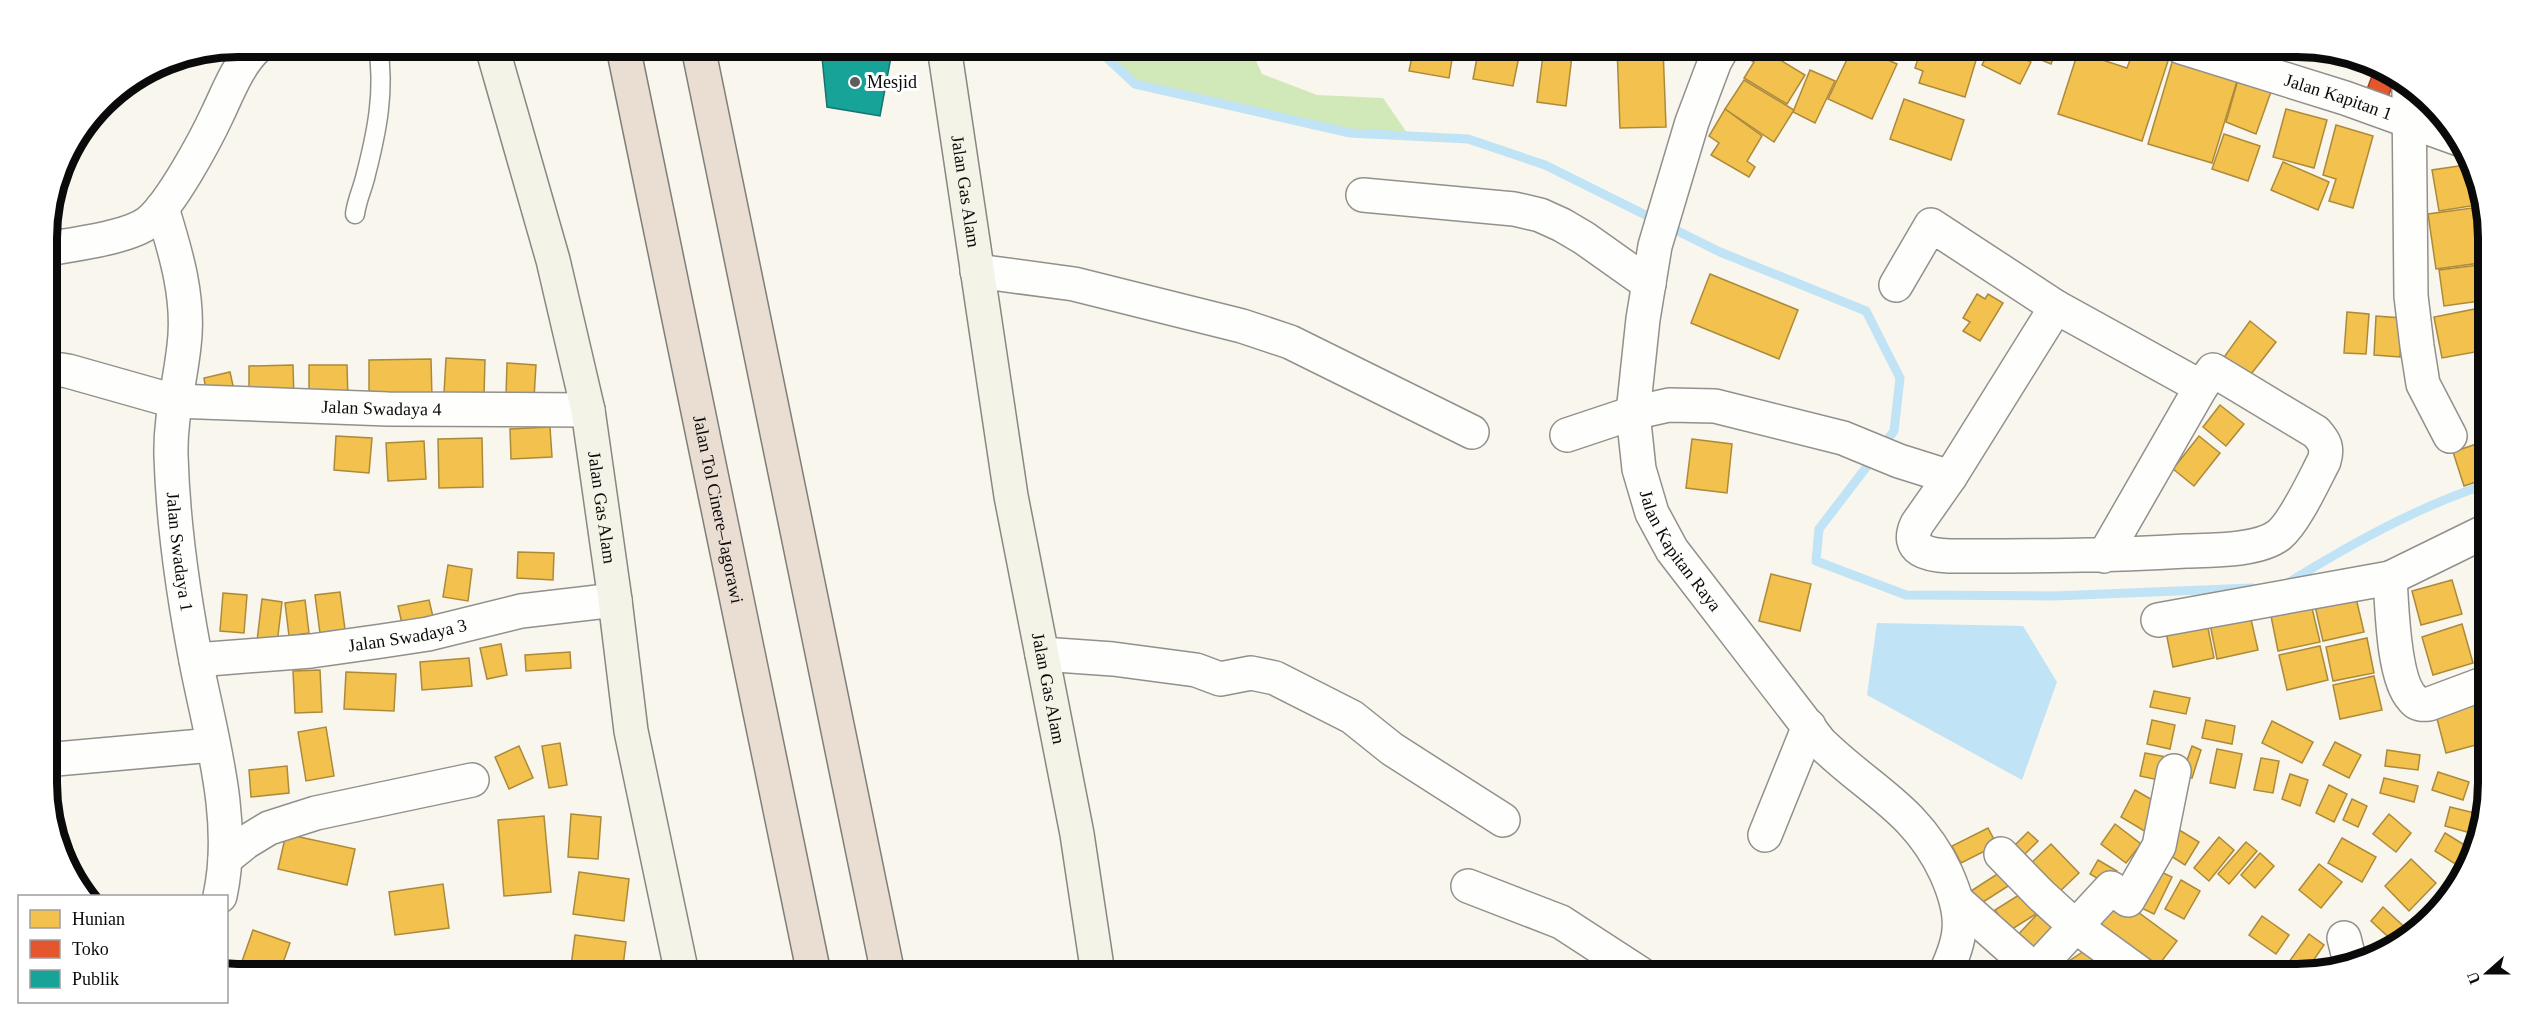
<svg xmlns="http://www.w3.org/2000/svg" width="2535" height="1021" font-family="'Times New Roman',serif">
  <rect width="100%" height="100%" fill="#f9f6ed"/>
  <path fill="#d1e8b8" d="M 1095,47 L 1253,47 L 1251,50 L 1262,74 L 1317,95 L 1383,98 L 1410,137 L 1350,133 L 1135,84 Z"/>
  <path fill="#c0e3f6" d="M 1877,623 L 2023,626 L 2057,682 L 2022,780 L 1867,695 Z"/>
  <g fill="#f2c14e" stroke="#ac8a3a" stroke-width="1.5">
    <path d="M 1414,47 L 1454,47 L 1449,78 L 1409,71 Z"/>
    <path d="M 1479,47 L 1521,47 L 1513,86 L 1473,79 Z"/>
    <path d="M 1544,47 L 1573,47 L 1566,106 L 1537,102 Z"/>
    <path d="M 1617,47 L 1663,47 L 1666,127 L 1620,128 Z"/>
    <path d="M 1752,47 L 1759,47 L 1805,75 L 1787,104 L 1744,78 L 1754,62 L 1745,57 Z"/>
    <path d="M 1853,47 L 1859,47 L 1897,64 L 1872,119 L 1828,99 Z"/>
    <path d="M 1931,47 L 1980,47 L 1965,97 L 1919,83 L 1923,71 L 1915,68 L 1921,49 L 1929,51 Z"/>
    <path d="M 1991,47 L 2000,47 L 2031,62 L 2020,84 L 1982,65 Z"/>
    <path d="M 2009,47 L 2027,47 L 2024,53 Z"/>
    <path d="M 2027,47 L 2058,47 L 2051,64 L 2024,53 Z"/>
    <path d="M 2134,49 L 2168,61 L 2142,141 L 2058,114 L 2078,52 L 2127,68 Z"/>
    <path d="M 2173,59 L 2238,78 L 2212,163 L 2148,144 Z"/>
    <path d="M 1810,70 L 1835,81 L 1815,123 L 1793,112 Z"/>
    <path d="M 2239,76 L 2272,89 L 2256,134 L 2226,122 Z"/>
    <path d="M 1744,80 L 1794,110 L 1774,142 L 1725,109 Z"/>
    <path d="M 1904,99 L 1964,120 L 1951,160 L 1890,139 Z"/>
    <path d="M 2424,100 L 2441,112 L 2449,124 L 2421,119 Z"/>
    <path d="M 1725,109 L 1762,136 L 1747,161 L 1755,167 L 1749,177 L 1711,155 L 1719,143 L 1709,136 Z"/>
    <path d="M 2286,109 L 2327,120 L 2314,168 L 2273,157 Z"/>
    <path d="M 2336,125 L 2373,136 L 2353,208 L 2329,201 L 2336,179 L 2323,175 Z"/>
    <path d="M 2224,134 L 2260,146 L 2248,181 L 2212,169 Z"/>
    <path d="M 2283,162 L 2329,182 L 2318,210 L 2271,190 Z"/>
    <path d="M 2472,164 L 2484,204 L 2439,211 L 2432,170 Z"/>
    <path d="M 2472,208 L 2480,263 L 2436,269 L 2428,214 Z"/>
    <path d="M 2487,264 L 2487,300 L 2444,306 L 2439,270 Z"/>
    <path d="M 1710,274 L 1798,310 L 1779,359 L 1691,323 Z"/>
    <path d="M 1977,294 L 1985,299 L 1988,294 L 2003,303 L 1980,341 L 1963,331 L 1970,322 L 1963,318 Z"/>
    <path d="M 2487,305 L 2487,340 L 2485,341 L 2477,307 Z"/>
    <path d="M 2475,309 L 2481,351 L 2442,358 L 2434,317 Z"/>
    <path d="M 2347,312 L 2369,314 L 2366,354 L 2344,353 Z"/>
    <path d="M 2376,316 L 2402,318 L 2400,357 L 2374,355 Z"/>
    <path d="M 2250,321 L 2276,342 L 2248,378 L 2222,360 Z"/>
    <path d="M 2487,343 L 2487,361 L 2486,361 L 2481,344 Z"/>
    <path d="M 446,358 L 485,360 L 484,396 L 444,394 Z"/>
    <path d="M 431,359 L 432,399 L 369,399 L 369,360 Z"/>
    <path d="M 507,363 L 536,365 L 534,398 L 506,396 Z"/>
    <path d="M 293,365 L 294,401 L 249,402 L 249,366 Z"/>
    <path d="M 309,365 L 347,365 L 348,400 L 309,400 Z"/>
    <path d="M 230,372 L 234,390 L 207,396 L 204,378 Z"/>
    <path d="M 2220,405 L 2244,424 L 2226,446 L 2203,427 Z"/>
    <path d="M 550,427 L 552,457 L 511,459 L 510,429 Z"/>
    <path d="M 336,436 L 372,438 L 369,473 L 334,470 Z"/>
    <path d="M 2199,436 L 2220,453 L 2194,486 L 2173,469 Z"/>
    <path d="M 482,438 L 483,487 L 439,488 L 438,439 Z"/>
    <path d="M 1692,439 L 1732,444 L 1727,493 L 1686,488 Z"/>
    <path d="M 424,441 L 426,479 L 388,481 L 386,443 Z"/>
    <path d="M 2482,442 L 2488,456 L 2488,478 L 2464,486 L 2453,452 Z"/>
    <path d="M 518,552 L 554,553 L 553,580 L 517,578 Z"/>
    <path d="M 448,565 L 472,569 L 468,601 L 443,597 Z"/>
    <path d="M 1771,574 L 1811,584 L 1800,631 L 1759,621 Z"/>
    <path d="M 2452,580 L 2462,614 L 2421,625 L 2412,591 Z"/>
    <path d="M 340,592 L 346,637 L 321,641 L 315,595 Z"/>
    <path d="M 223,593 L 247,595 L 244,633 L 220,631 Z"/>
    <path d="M 2356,598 L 2364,632 L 2323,641 L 2315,606 Z"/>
    <path d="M 262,599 L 282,602 L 277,644 L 257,641 Z"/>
    <path d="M 305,600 L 309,633 L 289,636 L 285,603 Z"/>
    <path d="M 429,600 L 434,621 L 403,628 L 398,606 Z"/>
    <path d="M 2312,608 L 2320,642 L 2278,651 L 2271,616 Z"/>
    <path d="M 2250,615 L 2258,650 L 2217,659 L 2210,624 Z"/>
    <path d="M 2207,623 L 2214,658 L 2173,667 L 2166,632 Z"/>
    <path d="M 2462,624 L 2473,663 L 2433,675 L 2422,637 Z"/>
    <path d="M 2367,638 L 2374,673 L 2333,681 L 2326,647 Z"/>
    <path d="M 501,644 L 507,675 L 487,679 L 480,648 Z"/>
    <path d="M 2320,646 L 2328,680 L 2287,690 L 2279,655 Z"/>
    <path d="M 570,652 L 571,668 L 526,671 L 525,655 Z"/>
    <path d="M 469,658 L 472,686 L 422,690 L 420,662 Z"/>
    <path d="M 320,670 L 322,712 L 295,713 L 293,671 Z"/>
    <path d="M 346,672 L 396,674 L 394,711 L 344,709 Z"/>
    <path d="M 2374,676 L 2382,710 L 2340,719 L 2333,685 Z"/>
    <path d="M 2154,691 L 2190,698 L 2186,714 L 2150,707 Z"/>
    <path d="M 2476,703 L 2487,742 L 2446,753 L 2436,715 Z"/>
    <path d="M 2152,720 L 2175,725 L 2170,749 L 2147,744 Z"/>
    <path d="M 2206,720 L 2235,726 L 2232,744 L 2202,738 Z"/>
    <path d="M 2272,721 L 2313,742 L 2302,763 L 2262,743 Z"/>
    <path d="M 326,727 L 334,776 L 306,781 L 298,732 Z"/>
    <path d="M 2335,742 L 2361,755 L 2349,778 L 2323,765 Z"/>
    <path d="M 560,743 L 567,785 L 549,788 L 542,746 Z"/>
    <path d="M 519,746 L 533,778 L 509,789 L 495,757 Z"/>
    <path d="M 2192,746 L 2201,750 L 2192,778 L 2182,775 Z"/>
    <path d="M 2217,749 L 2242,754 L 2235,788 L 2210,783 Z"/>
    <path d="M 2387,750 L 2420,755 L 2418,770 L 2385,766 Z"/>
    <path d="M 2145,753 L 2172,758 L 2168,782 L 2140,776 Z"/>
    <path d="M 2261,758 L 2279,761 L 2273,793 L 2254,790 Z"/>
    <path d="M 287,766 L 289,793 L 251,797 L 249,770 Z"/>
    <path d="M 2438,772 L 2469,782 L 2463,800 L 2432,790 Z"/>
    <path d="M 2290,774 L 2308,780 L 2300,806 L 2282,799 Z"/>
    <path d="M 2384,778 L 2418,786 L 2414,802 L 2380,793 Z"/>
    <path d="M 2329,785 L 2347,794 L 2334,822 L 2316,813 Z"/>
    <path d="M 2135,790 L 2161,805 L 2146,832 L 2121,817 Z"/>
    <path d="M 2352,799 L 2367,806 L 2358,827 L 2343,820 Z"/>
    <path d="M 2450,807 L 2483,815 L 2478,835 L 2445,826 Z"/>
    <path d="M 571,814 L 601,817 L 598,859 L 568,857 Z"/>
    <path d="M 2389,814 L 2411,833 L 2396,852 L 2373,834 Z"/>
    <path d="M 544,816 L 551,892 L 504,896 L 498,820 Z"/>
    <path d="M 2115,824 L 2141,844 L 2126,863 L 2101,844 Z"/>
    <path d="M 1988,828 L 1997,845 L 1961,863 L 1952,846 Z"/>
    <path d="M 2176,828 L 2199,842 L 2185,865 L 2163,851 Z"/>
    <path d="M 2028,832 L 2038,841 L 2019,860 L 2010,850 Z"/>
    <path d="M 2445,833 L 2471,849 L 2460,867 L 2435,851 Z"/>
    <path d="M 286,834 L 355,849 L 347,885 L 278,869 Z"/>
    <path d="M 2219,837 L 2234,850 L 2209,881 L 2194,868 Z"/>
    <path d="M 2342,838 L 2376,857 L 2362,882 L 2328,863 Z"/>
    <path d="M 2246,842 L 2257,851 L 2229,884 L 2218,874 Z"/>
    <path d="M 2051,844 L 2079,873 L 2053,898 L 2025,869 Z"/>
    <path d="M 2260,853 L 2274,866 L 2255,888 L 2241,875 Z"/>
    <path d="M 2411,859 L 2436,883 L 2409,911 L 2385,886 Z"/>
    <path d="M 2098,860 L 2117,871 L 2109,885 L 2090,874 Z"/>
    <path d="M 2319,864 L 2342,882 L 2321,908 L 2299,890 Z"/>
    <path d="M 2005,869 L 2013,883 L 1980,904 L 1971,891 Z"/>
    <path d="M 2155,869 L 2172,877 L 2154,914 L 2137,906 Z"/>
    <path d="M 579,872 L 629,879 L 624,921 L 573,914 Z"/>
    <path d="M 2181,880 L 2200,891 L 2184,919 L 2165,909 Z"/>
    <path d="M 443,884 L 449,928 L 395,935 L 389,892 Z"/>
    <path d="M 2444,891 L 2450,897 L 2449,899 L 2427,922 L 2419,914 Z"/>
    <path d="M 2022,893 L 2036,914 L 2009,931 L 1995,910 Z"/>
    <path d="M 2119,898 L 2177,941 L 2152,974 L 2093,932 Z"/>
    <path d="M 2383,907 L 2413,935 L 2396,944 L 2371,921 Z"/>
    <path d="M 2043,908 L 2067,931 L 2039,961 L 2015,938 Z"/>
    <path d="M 2262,916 L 2289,935 L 2276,954 L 2249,935 Z"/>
    <path d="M 253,930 L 290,943 L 279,974 L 261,974 L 240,967 Z"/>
    <path d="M 2309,934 L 2324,945 L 2304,974 L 2298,974 L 2286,966 Z"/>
    <path d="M 575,935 L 626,942 L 622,974 L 570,974 Z"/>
    <path d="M 2087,949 L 2103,974 L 2056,974 L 2054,971 Z"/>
    <path d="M 355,962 L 394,964 L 394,974 L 355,974 Z"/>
    <path d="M 2180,962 L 2191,974 L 2168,974 Z"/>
    <path d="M 2002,963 L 2018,974 L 1993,974 Z"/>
  </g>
  <path fill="#e4572e" stroke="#a34023" stroke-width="1.5" d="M 2375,68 L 2394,81 L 2387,100 L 2366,92 Z"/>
  <path fill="#17a398" stroke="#13756d" stroke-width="1.5" d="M 821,47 L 891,57 L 880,116 L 827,107 Z"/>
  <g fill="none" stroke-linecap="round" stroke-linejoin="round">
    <g stroke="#c0e3f6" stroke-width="9">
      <path d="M 1095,47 L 1135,84 L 1350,133 L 1468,139 L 1545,165 L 1720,252 L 1866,311 L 1900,378 L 1894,431 L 1819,529 L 1816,561 L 1906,595 L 2054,596 L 2252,588"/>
      <path d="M 2286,584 C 2348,546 2418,506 2488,484"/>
    </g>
    <g stroke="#92908c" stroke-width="21">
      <path id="service" d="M 355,214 C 357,199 363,188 366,174 C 377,131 385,91 378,47"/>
    </g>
    <g stroke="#92908c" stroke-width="36">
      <g id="minor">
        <path id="s1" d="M 2181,47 L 2345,98 L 2459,139"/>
        <path d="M 2409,91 L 2411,296 L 2417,346 L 2423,384 L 2450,436"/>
        <path d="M 1363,195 L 1514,209 L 1540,215 L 1562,225 L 1584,238 L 1649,284"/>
        <path id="s2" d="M 162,208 C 176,253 190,299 184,346 C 180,383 170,418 171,455 C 173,528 184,600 198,671 C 213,744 236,823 220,896"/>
        <path d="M 47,249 C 74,244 128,238 149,222 C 171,204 205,141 218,113 C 228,92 239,63 257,47"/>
        <path d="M 977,271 L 1074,284 L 1242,326 L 1290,342 L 1472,432"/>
        <path d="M 1896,285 L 1931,225 L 2056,307 L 1950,477 L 1917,524 C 1904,551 1929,555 1949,556 C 2029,556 2107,556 2186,551 C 2212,550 2258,551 2279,535 C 2295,522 2314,480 2324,461 C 2328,448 2325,442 2316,432 L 2213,370 L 2201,387 L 2104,556"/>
        <path d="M 2056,307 L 2201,387"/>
        <path id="s3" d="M 48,368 L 68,371 L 174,401 L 388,409 L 588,410"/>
        <path d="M 1567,435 L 1633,413 L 1669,405 L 1715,406 L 1843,438 L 1899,461 L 1950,477"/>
        <path d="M 2390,578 L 2488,530"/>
        <path d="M 2158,620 L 2390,578 C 2392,607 2393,678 2412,698 C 2416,704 2422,705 2429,704 L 2488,682"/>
        <path d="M 1042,654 L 1113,659 L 1196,670 L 1220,679 L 1251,673 L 1275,678 L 1352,717 L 1392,749 L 1503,820"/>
        <path id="s4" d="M 196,660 L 311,651 L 382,641 L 428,634 L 521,611 L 615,600"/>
        <path d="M 50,758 L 56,759 L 213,745"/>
        <path d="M 1765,835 L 1809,726"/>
        <path d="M 2001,854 L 2041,895 L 2075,926 L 2141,974"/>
        <path d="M 225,859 L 246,842 L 269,828 L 316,813 L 472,780"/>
        <path d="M 1468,886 L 1561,922 L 1641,974"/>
        <path d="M 1957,901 L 2039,974"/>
        <path d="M 2344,938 L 2351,966"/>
        <path d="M 2035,970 L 2111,888 L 2128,900 L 2159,846 L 2174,771"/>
      </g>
    </g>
    <g stroke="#92908c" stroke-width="36">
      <g id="tertiary">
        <path id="s5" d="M 1723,47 L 1715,61 L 1692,122 L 1655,246 L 1643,319 L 1633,413 L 1639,469 L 1652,513 L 1672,550 L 1820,742 C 1867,789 1916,808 1946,873 C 1954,891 1961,910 1959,930 C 1958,945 1951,961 1945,974"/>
      </g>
    </g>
    <g stroke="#888783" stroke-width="36">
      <g id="secondary">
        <path id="s6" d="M 492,47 L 553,260 L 588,410 L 615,600 L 631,731 L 682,974"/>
        <path id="s7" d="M 944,47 L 1011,496 L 1077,834 L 1098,974"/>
      </g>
    </g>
    <g stroke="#7f7e7a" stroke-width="36">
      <g id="motorway">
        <path id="s8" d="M 623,47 L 814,974"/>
        <path d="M 698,47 L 888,974"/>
      </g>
    </g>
    <use href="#service" stroke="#fefefc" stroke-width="18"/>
    <use href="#minor" stroke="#fefefc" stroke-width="33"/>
    <use href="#tertiary" stroke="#fefefc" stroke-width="33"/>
    <use href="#secondary" stroke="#f4f3e7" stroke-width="33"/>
    <use href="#motorway" stroke="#eaddd2" stroke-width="33"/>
  </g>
  <circle fill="#5e5d59" stroke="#fff" stroke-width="2" cx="855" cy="82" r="6"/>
  <g text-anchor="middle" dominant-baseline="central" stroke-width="6" stroke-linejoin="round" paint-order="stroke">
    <g font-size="18" fill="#0a0a0a" stroke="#fff" text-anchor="start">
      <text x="867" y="82">Mesjid</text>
    </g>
    <g font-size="18" fill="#0a0a0a" stroke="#fff">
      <text stroke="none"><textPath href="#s1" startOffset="165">Jalan Kapitan 1</textPath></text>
      <text stroke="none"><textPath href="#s7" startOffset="146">Jalan Gas Alam</textPath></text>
      <text stroke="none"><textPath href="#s3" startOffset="338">Jalan Swadaya 4</textPath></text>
      <text stroke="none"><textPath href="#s6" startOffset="474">Jalan Gas Alam</textPath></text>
      <text stroke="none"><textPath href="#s8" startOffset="472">Jalan Tol Cinere–Jagorawi</textPath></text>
      <text stroke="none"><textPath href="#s5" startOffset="528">Jalan Kapitan Raya</textPath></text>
      <text stroke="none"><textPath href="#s2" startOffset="348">Jalan Swadaya 1</textPath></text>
      <text stroke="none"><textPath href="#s4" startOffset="213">Jalan Swadaya 3</textPath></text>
      <text stroke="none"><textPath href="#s7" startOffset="650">Jalan Gas Alam</textPath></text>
    </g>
  </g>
  <path d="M0 0H2535V1021H0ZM238 57H2297A181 181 0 0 1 2478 238V783A181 181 0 0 1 2297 964H238A181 181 0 0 1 57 783V238A181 181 0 0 1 238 57Z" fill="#fff" fill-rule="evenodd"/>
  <path fill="none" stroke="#0a0a0a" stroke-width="8" d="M238 57H2297A181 181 0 0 1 2478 238V783A181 181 0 0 1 2297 964H238A181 181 0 0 1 57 783V238A181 181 0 0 1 238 57Z"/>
  <rect x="18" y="895" width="210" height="108" fill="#ffffff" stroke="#9d9d9d" stroke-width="1.5"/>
  <rect x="30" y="910" width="30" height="18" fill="#f2c14e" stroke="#9d9d9d" stroke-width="1.5"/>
  <text x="72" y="925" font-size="18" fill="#0a0a0a">Hunian</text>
  <rect x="30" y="940" width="30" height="18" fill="#e4572e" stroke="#9d9d9d" stroke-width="1.5"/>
  <text x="72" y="955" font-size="18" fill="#0a0a0a">Toko</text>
  <rect x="30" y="970" width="30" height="18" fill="#17a398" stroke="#9d9d9d" stroke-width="1.5"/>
  <text x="72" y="985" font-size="18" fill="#0a0a0a">Publik</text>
  <g transform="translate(2487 973) rotate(249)" stroke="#ffffff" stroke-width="4.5" paint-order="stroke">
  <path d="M0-4.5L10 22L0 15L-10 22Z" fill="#0a0a0a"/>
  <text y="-9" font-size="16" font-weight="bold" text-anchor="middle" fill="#0a0a0a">U</text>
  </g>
</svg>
